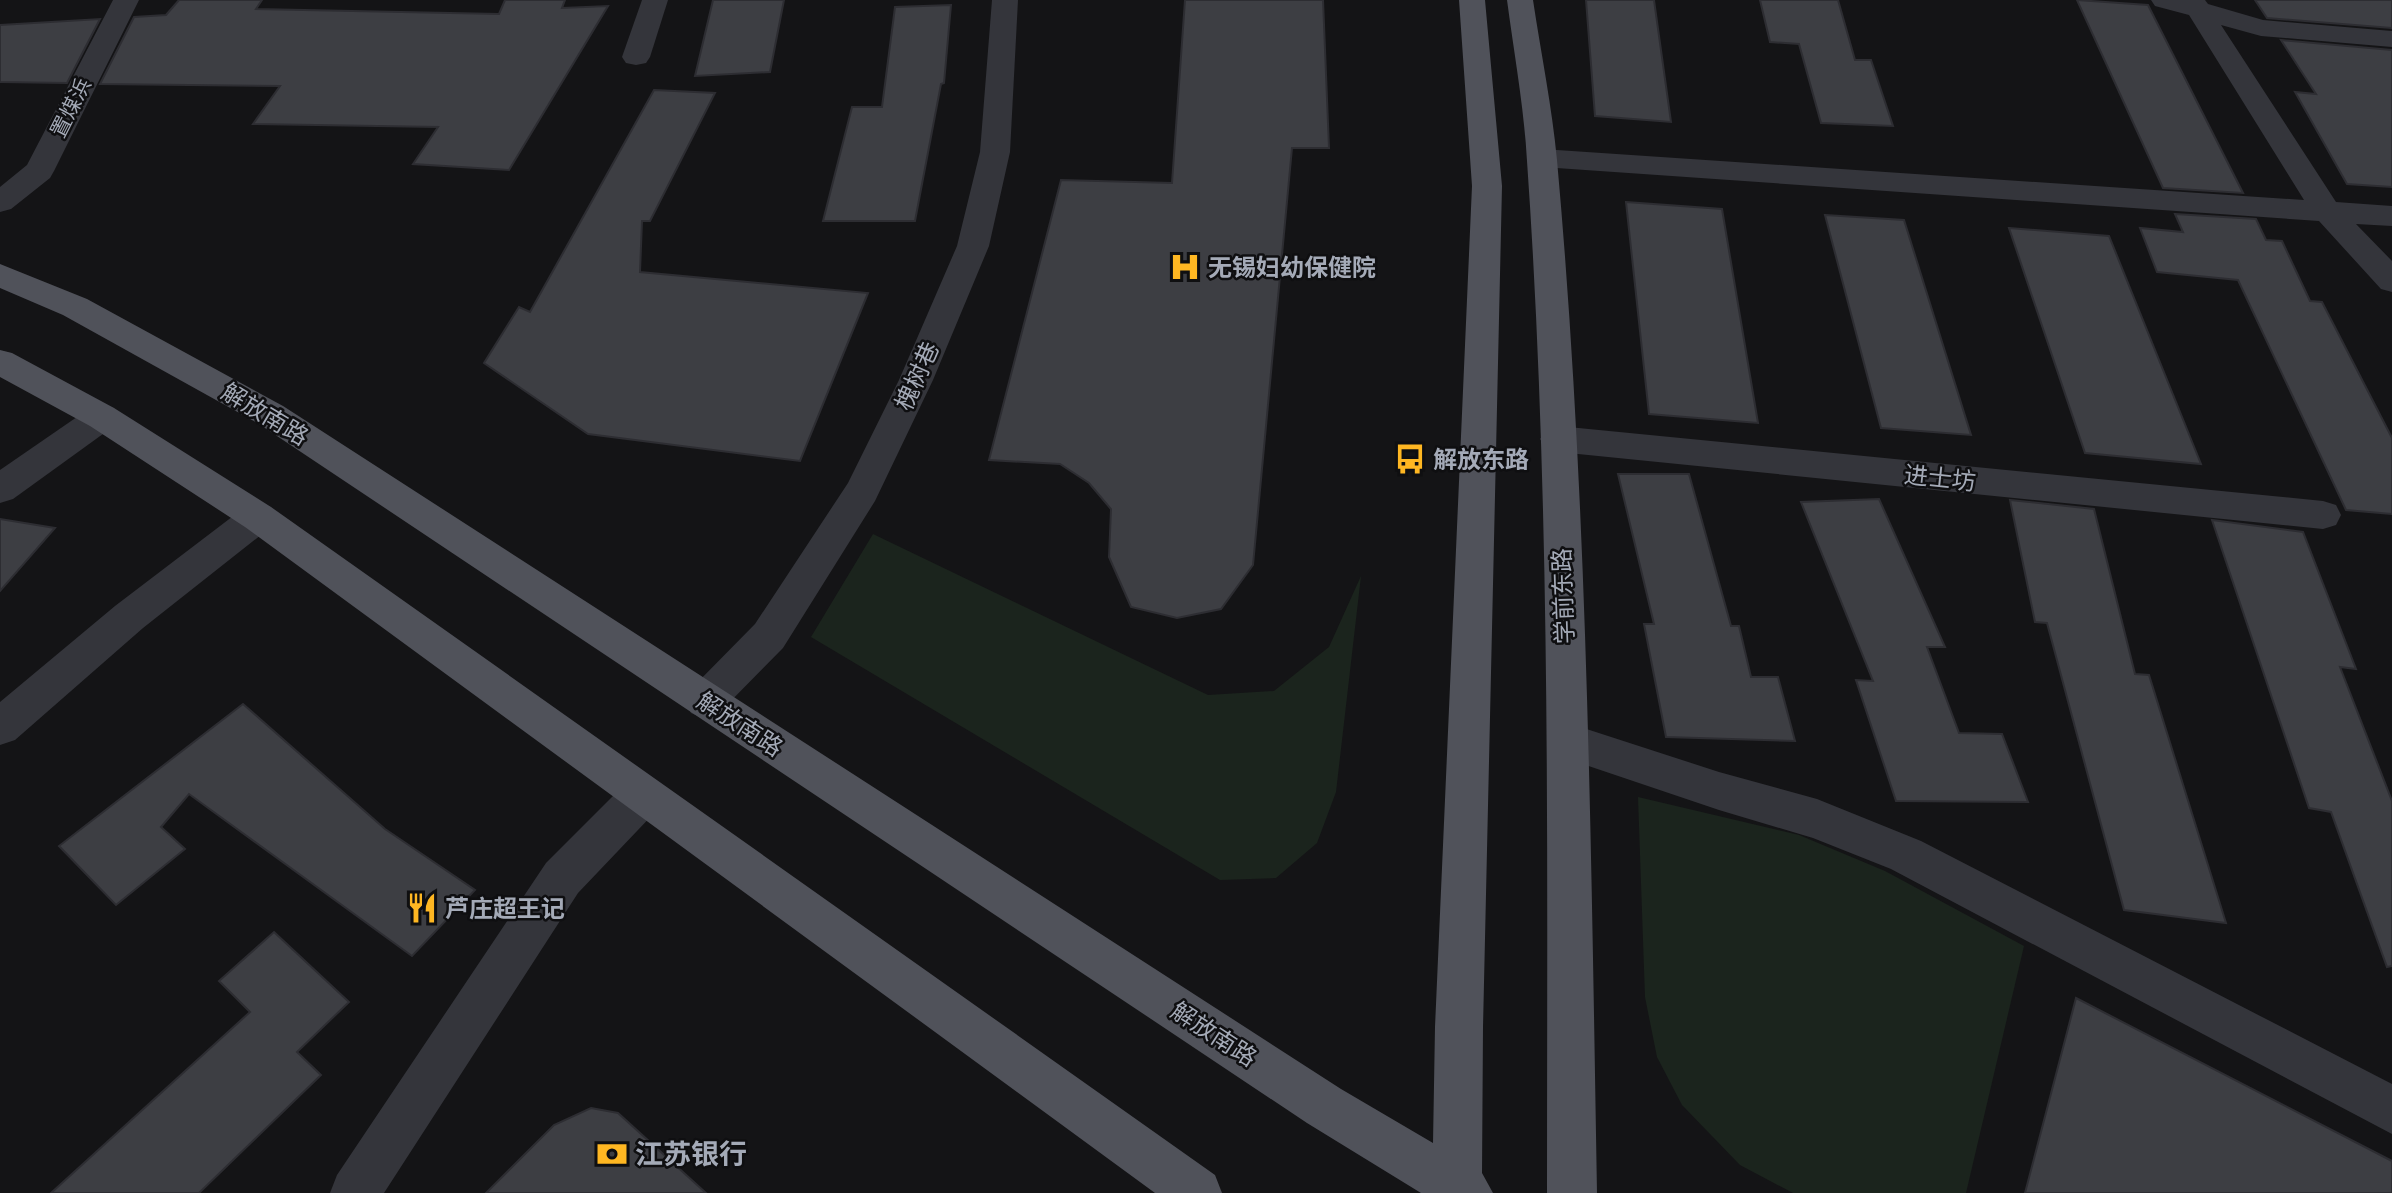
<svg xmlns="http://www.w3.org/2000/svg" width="2392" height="1193" font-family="Jost,'Noto Sans SC',sans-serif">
  <rect width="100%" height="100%" fill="#141416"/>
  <g fill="#1b241d">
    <path d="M 873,534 L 1208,695 L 1274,691 L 1329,647 L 1361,576 L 1336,792 L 1317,843 L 1276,878 L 1220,880 L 811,637 Z"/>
    <path d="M 1638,797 L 1799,835 L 1885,871 L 2024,946 L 1966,1193 L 1793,1193 L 1740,1165 L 1682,1105 L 1657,1057 L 1645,997 Z"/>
  </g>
  <g fill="#3d3e43" stroke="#2d2d32" stroke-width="2">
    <path d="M 179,0 L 262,0 L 256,9 L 499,14 L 505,0 L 565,0 L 562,8 L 608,6 L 509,170 L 413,164 L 438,127 L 253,124 L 280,86 L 100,84 L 134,17 L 166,15 Z"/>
    <path d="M 713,0 L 784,0 L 770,72 L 695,76 Z"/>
    <path d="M 1185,0 L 1323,0 L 1329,148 L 1292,148 L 1253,565 L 1221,609 L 1177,618 L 1131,607 L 1109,557 L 1111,509 L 1089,483 L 1060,464 L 989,460 L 1061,180 L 1172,183 Z"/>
    <path d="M 1586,0 L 1654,0 L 1671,122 L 1595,116 Z"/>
    <path d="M 1760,0 L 1838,0 L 1855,60 L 1871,60 L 1893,126 L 1821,123 L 1799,44 L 1770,42 Z"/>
    <path d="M 2077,0 L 2148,5 L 2243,193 L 2163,188 Z"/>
    <path d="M 2255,0 L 2392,0 L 2392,28 L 2267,18 Z"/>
    <path d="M 951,5 L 944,83 L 941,84 L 915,221 L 823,221 L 852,107 L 882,107 L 895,7 Z"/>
    <path d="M 100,19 L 67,83 L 0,82 L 0,25 Z"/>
    <path d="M 2281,40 L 2392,50 L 2392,187 L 2347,184 L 2295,92 L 2316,94 Z"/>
    <path d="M 654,90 L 715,93 L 650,221 L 642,221 L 640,272 L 868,293 L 800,461 L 588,434 L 484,363 L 519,307 L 530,312 Z"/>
    <path d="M 1626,202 L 1722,209 L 1758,423 L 1649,414 Z"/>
    <path d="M 2175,214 L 2256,219 L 2266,240 L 2282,241 L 2310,301 L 2322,302 L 2392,438 L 2392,514 L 2346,510 L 2238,280 L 2157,272 L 2140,228 L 2183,232 Z"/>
    <path d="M 1825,215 L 1904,220 L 1971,435 L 1881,428 Z"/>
    <path d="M 2009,228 L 2109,236 L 2201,464 L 2085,453 Z"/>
    <path d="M 1618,474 L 1689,474 L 1731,626 L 1739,626 L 1751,677 L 1778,677 L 1795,741 L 1666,737 L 1644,624 L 1654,624 Z"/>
    <path d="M 1879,499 L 1945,647 L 1927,647 L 1959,733 L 2002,734 L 2028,802 L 1896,801 L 1856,680 L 1873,681 L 1801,502 Z"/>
    <path d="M 2010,500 L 2094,509 L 2135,674 L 2149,675 L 2226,923 L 2124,910 L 2047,623 L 2035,622 Z"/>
    <path d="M 0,519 L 55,528 L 0,591 Z"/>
    <path d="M 2212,520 L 2303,532 L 2356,669 L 2340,667 L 2392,801 L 2392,966 L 2387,967 L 2331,812 L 2309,808 Z"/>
    <path d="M 243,704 L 385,829 L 475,890 L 412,956 L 189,794 L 161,827 L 185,849 L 116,905 L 59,846 Z"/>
    <path d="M 274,932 L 349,1002 L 297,1052 L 321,1075 L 199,1193 L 51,1193 L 250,1012 L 219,981 Z"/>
    <path d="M 2076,998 L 2392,1161 L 2392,1193 L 2025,1193 Z"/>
    <path d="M 591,1108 L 618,1113 L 706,1193 L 486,1193 L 554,1125 Z"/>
  </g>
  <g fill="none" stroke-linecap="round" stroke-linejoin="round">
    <g fill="#34353b" fill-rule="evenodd">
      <path d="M 113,0 L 139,0 L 54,171 L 50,178 L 11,209 L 0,212 L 0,187 L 27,165 Z"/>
      <path d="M 642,0 L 668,0 L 650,57 L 646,63 L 636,65 L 626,63 L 622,57 Z"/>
      <path d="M 992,0 L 1018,0 L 1010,152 L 989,246 L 933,380 L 875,501 L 783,648 L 719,713 L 705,719 L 691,713 L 685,701 L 691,689 L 755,624 L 848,483 L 899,380 L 957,246 L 980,152 Z"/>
      <path d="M 2151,0 L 2205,0 L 2208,4 L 2263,20 L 2392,31 L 2392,47 L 2261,36 L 2221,25 L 2336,202 L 2392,206 L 2392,226 L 2356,224 L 2392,261 L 2392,292 L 2381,289 L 2319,221 L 1542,167 L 1532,165 L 1527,158 L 1532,151 L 1542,149 L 2304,200 L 2189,15 L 2155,6 Z"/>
      <path d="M 102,404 L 114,408 L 119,417 L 114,426 L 13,499 L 0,503 L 0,470 L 90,408 Z"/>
      <path d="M 1558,426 L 2323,501 L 2336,505 L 2341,515 L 2336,525 L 2323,529 L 1558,452 L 1546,448 L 1540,439 L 1546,430 Z"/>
      <path d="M 258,503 L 271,507 L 276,517 L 271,527 L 143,628 L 15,740 L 0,745 L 0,702 L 115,606 L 245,507 Z"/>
      <path d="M 1568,723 L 1719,772 L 1817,799 L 1921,841 L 2392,1084 L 2392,1134 L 1891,869 L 1813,838 L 1719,810 L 1553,754 L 1547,741 L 1553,728 Z"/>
      <path d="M 642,777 L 657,782 L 663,796 L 657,810 L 578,893 L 384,1193 L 330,1193 L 337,1175 L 546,863 L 627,782 Z"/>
    </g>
    <g fill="#50525a" fill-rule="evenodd">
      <path d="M 1459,0 L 1485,0 L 1502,186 L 1483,1027 L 1482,1173 L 1493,1193 L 1421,1193 L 1307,1123 L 259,424 L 63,315 L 0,288 L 0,264 L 87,299 L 283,406 L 1341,1089 L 1433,1143 L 1435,1027 L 1472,186 Z"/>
      <path d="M 1507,0 L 1533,0 C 1541,53 1552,107 1557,160 C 1588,503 1591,849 1597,1193 L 1547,1193 C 1547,849 1551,504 1527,161 C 1524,107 1514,53 1507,0 Z"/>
      <path d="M 0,350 L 12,353 L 114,408 L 271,507 L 1215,1175 L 1222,1193 L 1155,1193 L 245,527 L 90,426 L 0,377 Z"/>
    </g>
  </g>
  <defs>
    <g id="hospital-bare" transform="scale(2.415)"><path d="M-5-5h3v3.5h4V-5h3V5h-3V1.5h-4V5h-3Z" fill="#ffb722" stroke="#0f0f11" stroke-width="2.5" paint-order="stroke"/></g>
    <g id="bus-bare" transform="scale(2.415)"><path d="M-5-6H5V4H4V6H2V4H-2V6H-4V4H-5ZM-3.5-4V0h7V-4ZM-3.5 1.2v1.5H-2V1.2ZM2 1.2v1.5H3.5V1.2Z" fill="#ffb722" stroke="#0f0f11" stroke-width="2.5" paint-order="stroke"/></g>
    <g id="restaurant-bare" transform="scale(2.415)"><path d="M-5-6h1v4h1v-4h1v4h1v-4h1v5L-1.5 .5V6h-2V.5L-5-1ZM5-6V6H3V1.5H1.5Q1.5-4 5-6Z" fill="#ffb722" stroke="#0f0f11" stroke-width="2.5" paint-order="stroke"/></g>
    <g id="bank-bare" transform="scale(2.415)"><path d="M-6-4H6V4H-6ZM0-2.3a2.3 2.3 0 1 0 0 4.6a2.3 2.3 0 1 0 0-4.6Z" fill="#ffb722" stroke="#0f0f11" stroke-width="2.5" paint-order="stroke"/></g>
  </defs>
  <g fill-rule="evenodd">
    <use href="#hospital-bare" x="1185" y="267"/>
    <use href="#bus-bare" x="1410" y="459"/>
    <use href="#restaurant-bare" x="422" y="908"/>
    <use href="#bank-bare" x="612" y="1154"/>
  </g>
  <g text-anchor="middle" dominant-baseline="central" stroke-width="5" stroke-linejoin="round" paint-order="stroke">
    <g font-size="21" fill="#a4aab7" stroke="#0f0f11">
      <text transform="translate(71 108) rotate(-63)">置煤浜</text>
    </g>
    <g font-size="24" font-weight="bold" fill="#a4aab7" stroke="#0f0f11" text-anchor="start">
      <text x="1208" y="267">无锡妇幼保健院</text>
      <text x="1433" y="459">解放东路</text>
      <text x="445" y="908">芦庄超王记</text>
    </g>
    <g font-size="24" fill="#a4aab7" stroke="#0f0f11">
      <text transform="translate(917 376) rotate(-66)">槐树巷</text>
      <text transform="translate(265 414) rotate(31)">解放南路</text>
      <text transform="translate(1940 478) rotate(6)">进士坊</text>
      <text transform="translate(1563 596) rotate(-92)">学前东路</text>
      <text transform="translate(740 724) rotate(33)">解放南路</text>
      <text transform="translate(1214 1034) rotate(33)">解放南路</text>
    </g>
    <g font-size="28" font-weight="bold" fill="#a4aab7" stroke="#0f0f11" text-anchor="start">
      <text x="635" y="1154">江苏银行</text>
    </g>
  </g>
</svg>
